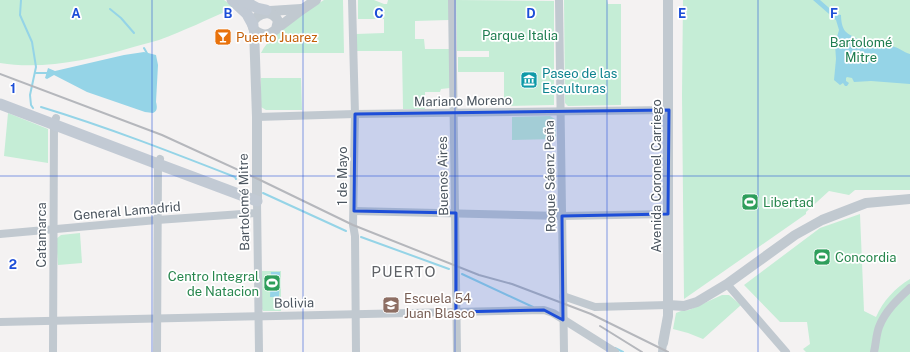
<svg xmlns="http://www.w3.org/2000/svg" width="910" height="352" font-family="'Public Sans',sans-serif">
  <rect width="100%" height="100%" fill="#f4f2f2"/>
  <g fill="#c5edd6">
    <path d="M 0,0 L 224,0 L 232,6 L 232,9 C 208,19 184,31 159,40 C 150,43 139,45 130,48 C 89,60 42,70 0,63 Z"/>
    <path d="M 324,0 L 343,0 L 344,53 L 261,53 C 274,29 301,15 324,0 Z"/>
    <path d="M 358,0 L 374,0 L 384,4 L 387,4 L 388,0 L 449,0 L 449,20 L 415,21 L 415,39 L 424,39 L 425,49 L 450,49 L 450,88 L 441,89 L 440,92 L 425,92 L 425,109 L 403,109 L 402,51 L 356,51 L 356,34 L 384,33 L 384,19 L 358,19 Z"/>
    <path d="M 456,0 L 554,1 L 554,105 L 504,106 L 504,72 L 458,72 L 458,57 L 489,57 L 489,51 L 457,51 Z"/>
    <path d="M 564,0 L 607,0 L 608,4 L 621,4 L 621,105 L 568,106 L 565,103 Z"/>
    <path d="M 683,0 L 910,0 L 910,190 L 855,190 L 849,195 L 829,191 L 806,212 L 806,214 L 684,299 L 682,95 Z"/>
    <path d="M 261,78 L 301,78 L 302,110 L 266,110 L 261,107 Z"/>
    <path d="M 8,113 L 48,129 L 48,163 L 4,156 Z"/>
    <path d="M 550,116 L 555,119 L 556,139 L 512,140 L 512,117 Z"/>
    <path d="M 860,214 L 864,311 L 876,317 C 883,301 895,288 910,279 L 910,352 L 806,352 L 803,349 L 810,344 L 807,322 L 780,322 L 744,285 L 820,228 Z"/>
    <path d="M 80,233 L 82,263 L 58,265 L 56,239 L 61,235 Z"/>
    <path d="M 262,271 L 281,271 L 281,311 L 263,311 L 262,309 Z"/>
    <path d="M 722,295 L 729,295 L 741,305 L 703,339 L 688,333 L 673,329 L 676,313 L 681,311 L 689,310 Z"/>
  </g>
  <g fill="#95d4e7">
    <path d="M 813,0 L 820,0 L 836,14 L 841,15 C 841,20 842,27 845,31 C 851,38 877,47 887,48 C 895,43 902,52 910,54 L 910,84 L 871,81 L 854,82 L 852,78 L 847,77 L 846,78 L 846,81 L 849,83 L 847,86 L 845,86 L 843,83 L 840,85 L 834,80 L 836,59 L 835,44 L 839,30 L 836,20 Z"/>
    <path d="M 144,52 L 156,55 L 158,65 L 156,102 C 157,106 158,111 153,113 L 145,112 L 87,92 L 54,75 L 47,79 L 45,78 L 48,68 L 55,71 L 124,55 Z"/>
    <path d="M 271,272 L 280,272 L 279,297 L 270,297 Z"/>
  </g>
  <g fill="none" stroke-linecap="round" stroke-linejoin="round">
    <g stroke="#95d4e7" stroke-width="2">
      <path d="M 21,0 L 20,15 L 32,42 L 36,67 L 30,95 L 31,105 L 33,108"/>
      <path d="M 110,9 L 121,18 L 134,33"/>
      <path d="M 144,48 L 148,55"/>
      <path d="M 35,73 L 48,73"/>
      <path d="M 41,107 C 107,127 171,152 235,177 L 236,179"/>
      <path d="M 263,193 L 346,231"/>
      <path d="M 361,237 L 449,269"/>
      <path d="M 462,274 L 533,307"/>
      <path d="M 615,348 L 623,352"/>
    </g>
    <g stroke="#c1c9d0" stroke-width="8">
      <path d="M 352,0 L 355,114 L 353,225 L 355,236 L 356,352"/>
      <path d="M 452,0 L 457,352"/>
      <path d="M 559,0 L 564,352"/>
      <path d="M 257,117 L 355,114 L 669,110"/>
      <path d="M 257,201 L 259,352"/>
      <path d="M 354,211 L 562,216 L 668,214"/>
      <path d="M 0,234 L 157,220 L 257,213"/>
      <path d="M 727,284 L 786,352"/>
      <path d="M 563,296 L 595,307 L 668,305"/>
      <path d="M 0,322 L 544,310 L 553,313 L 615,352"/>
      <path d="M 53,352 L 54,124 L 56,118"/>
      <path d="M 157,352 L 158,164 L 160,159"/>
      <path d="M 662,352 L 663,343"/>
      <path d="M 874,352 C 876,344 876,335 879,327 C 885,311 898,299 910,288"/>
    </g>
    <g stroke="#c1c9d0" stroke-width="10">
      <path d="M 270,11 L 301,9"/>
      <path d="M 254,29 L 257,117 L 257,201"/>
      <path d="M 276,29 L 278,21 C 268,0 237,27 262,34 C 265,35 268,35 271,33 C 275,31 279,26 283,24 C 294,15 305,7 316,0"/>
      <path d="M 668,305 L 684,306 L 697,302 L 727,284 L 795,235 L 822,220 L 866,203 L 910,199"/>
      <path d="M 663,343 L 668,316 L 668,0"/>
    </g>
    <g stroke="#c2cad4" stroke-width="11">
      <path d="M 232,0 L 247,14 L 253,25"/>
      <path d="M 242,0 L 257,8 L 266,10"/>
      <path d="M 0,104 L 158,164 L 257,201"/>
    </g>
    <g stroke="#b5b7bc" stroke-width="2">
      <path d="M 0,74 L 162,135 L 256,178 L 353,225 L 479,275 L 512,284 L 591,314 L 668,352"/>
      <path d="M 600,326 L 642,352"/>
    </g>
  </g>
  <path fill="#1d4ed8" fill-opacity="0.2" stroke="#1d4ed8" stroke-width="3" stroke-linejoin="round" d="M 669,110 L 668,214 L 562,216 L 563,320 L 544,310 L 456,312 L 456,213 L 354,211 L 355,114 Z"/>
  <path fill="none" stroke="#1d4ed8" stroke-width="1" stroke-opacity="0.55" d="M 152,0 L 152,352M 303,0 L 303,352M 455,0 L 455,352M 607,0 L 607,352M 758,0 L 758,352M 0,176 L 910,176"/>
  <defs>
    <g id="bar-square" transform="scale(0.9)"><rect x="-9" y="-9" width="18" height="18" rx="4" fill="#e8710a" stroke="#fff"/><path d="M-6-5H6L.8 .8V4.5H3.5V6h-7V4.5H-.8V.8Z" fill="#fff"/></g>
    <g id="museum-square" transform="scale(0.9)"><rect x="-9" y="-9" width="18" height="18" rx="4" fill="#0f9aa8" stroke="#fff"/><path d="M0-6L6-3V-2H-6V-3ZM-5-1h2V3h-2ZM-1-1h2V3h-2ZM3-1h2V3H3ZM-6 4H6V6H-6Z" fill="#fff"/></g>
    <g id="stadium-square" transform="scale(0.9)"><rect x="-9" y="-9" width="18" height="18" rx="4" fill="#2e9e5b" stroke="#fff"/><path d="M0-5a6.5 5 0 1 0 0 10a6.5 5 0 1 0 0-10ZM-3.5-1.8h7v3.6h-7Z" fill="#fff"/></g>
    <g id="school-square" transform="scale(0.9)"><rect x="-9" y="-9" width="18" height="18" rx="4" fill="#8d6e63" stroke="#fff"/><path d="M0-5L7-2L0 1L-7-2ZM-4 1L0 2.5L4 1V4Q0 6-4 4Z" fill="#fff"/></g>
  </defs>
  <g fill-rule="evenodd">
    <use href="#bar-square" x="223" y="37"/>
    <use href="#museum-square" x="529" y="80"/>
    <use href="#stadium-square" x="750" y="202"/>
    <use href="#stadium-square" x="822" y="257"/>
    <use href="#stadium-square" x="272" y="283"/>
    <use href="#school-square" x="391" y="305"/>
  </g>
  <g text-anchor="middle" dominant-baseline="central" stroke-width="3.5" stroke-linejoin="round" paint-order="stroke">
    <g font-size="13" fill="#1e7d50" stroke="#fff">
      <text x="520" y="35">Parque Italia</text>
      <text x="861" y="42">Bartolomé<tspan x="861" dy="15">Mitre</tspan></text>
    </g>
    <g font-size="13" fill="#c56008" stroke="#fff" text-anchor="start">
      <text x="236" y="37">Puerto Juarez</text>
    </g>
    <g font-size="13" fill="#0d838f" stroke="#fff" text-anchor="start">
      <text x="542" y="73">Paseo de las<tspan x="542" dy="15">Esculturas</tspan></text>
    </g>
    <g font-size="13" fill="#4b555f" stroke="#fff">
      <text transform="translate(463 101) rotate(-1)">Mariano Moreno</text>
      <text transform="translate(342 176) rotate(-90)">1 de Mayo</text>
      <text transform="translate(443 176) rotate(-91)">Buenos Aires</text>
      <text transform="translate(550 176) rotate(-91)">Roque Sáenz Peña</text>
      <text transform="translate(656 176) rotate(-90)">Avenida Coronel Carriego</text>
      <text transform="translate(244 202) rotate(-91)">Bartolomé Mitre</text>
      <text transform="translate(127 211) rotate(-5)">General Lamadrid</text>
      <text transform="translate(41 235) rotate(-90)">Catamarca</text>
      <text transform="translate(294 303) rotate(-1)">Bolivia</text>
    </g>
    <g font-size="13" fill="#27864d" stroke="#fff" text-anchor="start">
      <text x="763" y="202">Libertad</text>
      <text x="835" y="257">Concordia</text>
      <text x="259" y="276" text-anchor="end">Centro Integral<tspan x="259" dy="15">de Natacion</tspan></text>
    </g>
    <g font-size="13" fill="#785e54" stroke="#fff" text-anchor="start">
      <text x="404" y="298">Escuela 54<tspan x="404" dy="15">Juan Blasco</tspan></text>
    </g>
    <g font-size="15" letter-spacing="1" fill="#5f6267" stroke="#fff">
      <text x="404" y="271">PUERTO</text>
    </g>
  </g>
  <g font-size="13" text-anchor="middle" font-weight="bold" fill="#1d4ed8" stroke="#fff" stroke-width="3.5" stroke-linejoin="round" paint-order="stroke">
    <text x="76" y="18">A</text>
    <text x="228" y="18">B</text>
    <text x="379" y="18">C</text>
    <text x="531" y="18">D</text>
    <text x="682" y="18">E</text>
    <text x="834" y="18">F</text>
    <text x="13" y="93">1</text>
    <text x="13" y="269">2</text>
  </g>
</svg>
